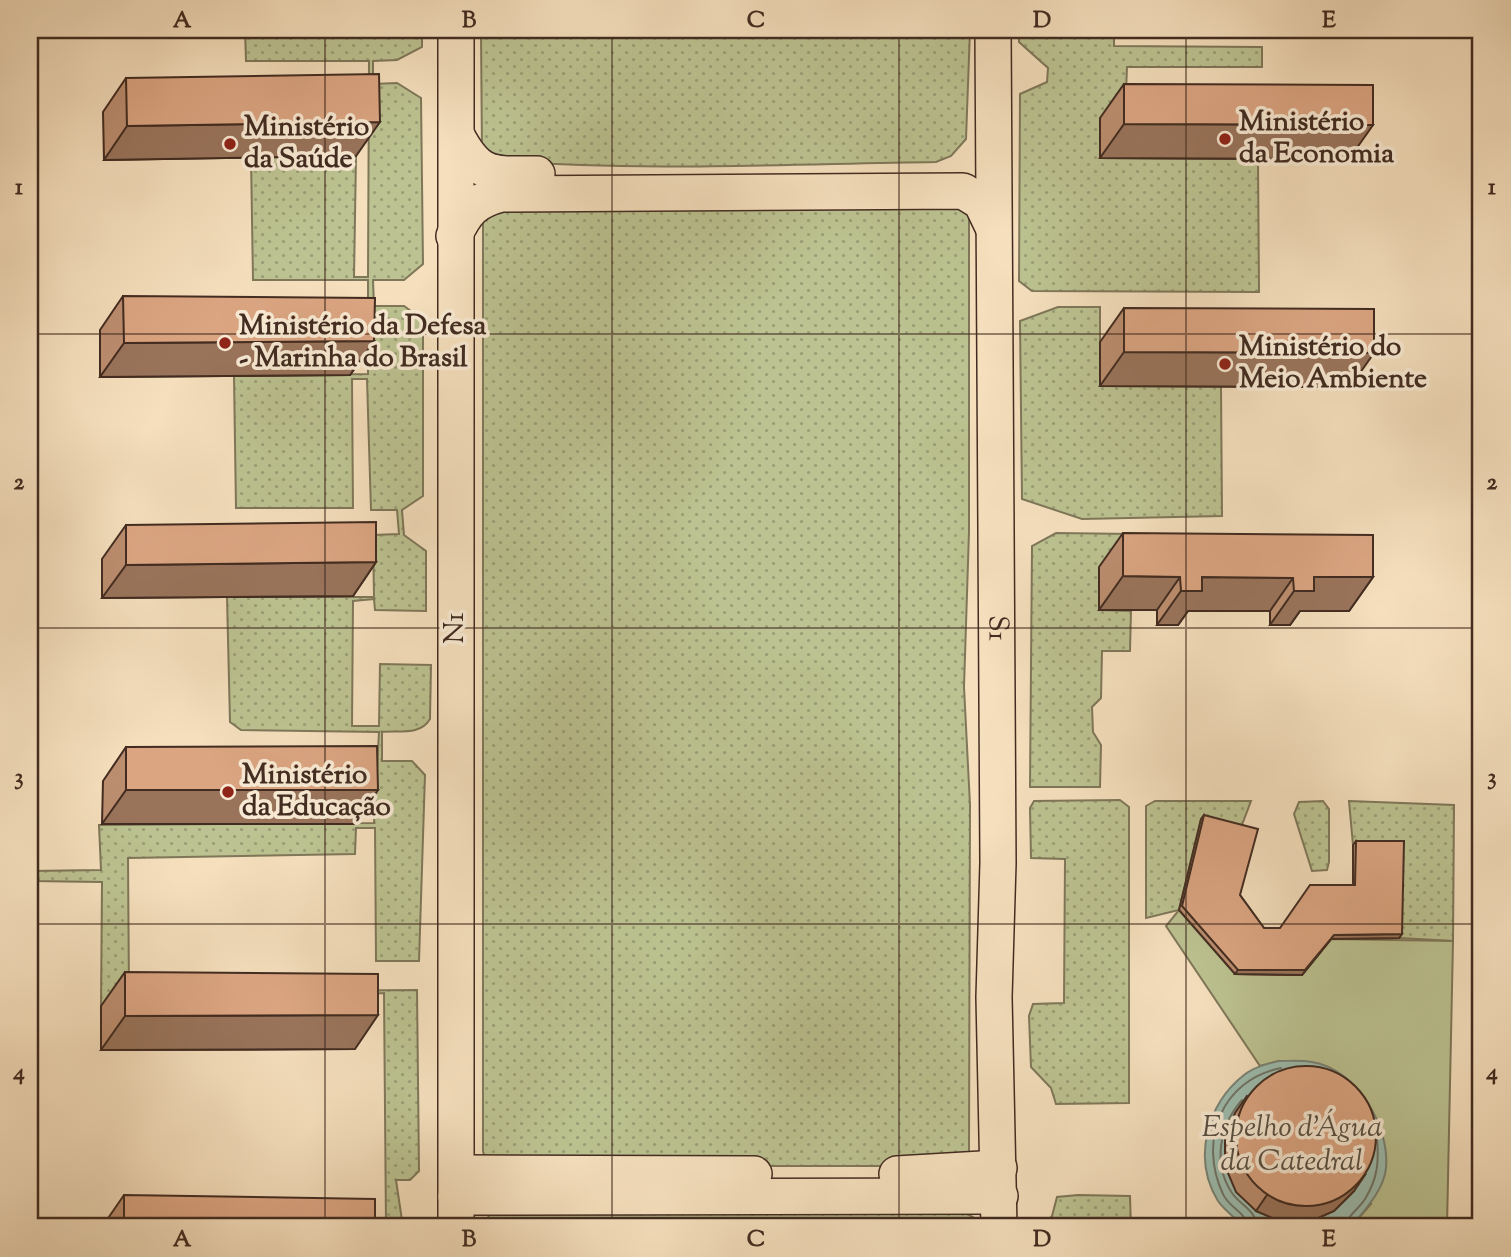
<svg xmlns="http://www.w3.org/2000/svg" width="1511" height="1257" font-family="'Sorts Mill Goudy',serif">
  <defs>
    <pattern id="grass-dots" width="8" height="8" patternUnits="userSpaceOnUse" patternTransform="scale(1.75)"><rect width="8" height="8" fill="#bcc291"/><path d="M2 2h.1M6 6h.1" fill="none" stroke="#9a9e76" stroke-width="1.8" stroke-linecap="round"/></pattern>
  </defs>
  <rect width="100%" height="100%" fill="#f5dfbd"/>
  <filter id="stains"><feTurbulence type="fractalNoise" baseFrequency=".00286" numOctaves="4"/><feColorMatrix values="0 0 0 0 .2 0 0 0 0 .09 0 0 0 0 .02 0 0 0 .5 -.17"/></filter>
  <radialGradient id="worn" r=".72"><stop offset=".6" stop-color="#630" stop-opacity="0"/><stop offset="1" stop-color="#630" stop-opacity=".3"/></radialGradient>
  <g fill="url(#grass-dots)" stroke="#7f7759" stroke-width="2">
    <path d="M 245,30 L 422,30 L 422,47 L 397,60 L 373,61 L 373,84 L 397,83 L 421,98 L 423,264 L 404,280 L 373,280 L 374,306 L 404,306 L 423,320 L 423,496 L 402,510 L 404,535 L 426,551 L 426,611 L 375,610 L 374,599 L 353,601 L 352,726 L 379,726 L 380,664 L 431,665 L 430,719 C 420,736 399,730 382,732 L 382,761 L 412,761 L 425,775 L 419,961 L 376,961 L 375,828 L 356,828 L 355,854 L 128,858 L 129,992 L 417,990 L 419,1171 L 410,1180 L 396,1180 L 403,1227 L 386,1227 L 384,993 L 356,995 L 355,1008 L 101,1006 L 102,882 L 30,881 L 30,871 L 101,870 L 99,825 L 374,823 L 379,732 L 241,730 L 230,722 L 227,597 L 374,597 L 373,535 L 399,534 L 397,510 L 371,510 L 367,379 L 352,379 L 353,508 L 236,508 L 234,376 L 368,374 L 368,280 L 253,280 L 251,157 L 356,156 L 354,277 L 368,277 L 369,61 L 246,61 Z"/>
    <path d="M 481,30 L 970,30 L 966,139 L 951,156 L 936,162 C 788,164 639,172 491,160 L 482,155 Z"/>
    <path d="M 1019,30 L 1114,30 L 1114,46 L 1262,47 L 1262,67 L 1127,67 L 1125,118 L 1100,158 L 1258,159 L 1259,292 L 1032,291 L 1019,281 L 1020,94 L 1047,82 L 1048,68 L 1019,42 Z"/>
    <path d="M 957,205 L 969,214 L 969,532 L 964,687 L 970,805 L 969,1153 L 912,1166 L 644,1166 L 487,1160 L 483,1152 L 483,211 Z"/>
    <path d="M 1058,307 L 1100,307 L 1100,385 L 1221,386 L 1222,516 L 1082,519 L 1022,499 L 1020,321 Z"/>
    <path d="M 1056,533 L 1132,534 L 1099,610 L 1131,611 L 1130,651 L 1102,651 L 1101,698 L 1092,707 L 1093,732 L 1101,745 L 1100,787 L 1030,787 L 1032,546 Z"/>
    <path d="M 1120,800 L 1129,807 L 1129,1103 L 1056,1104 L 1051,1088 L 1031,1067 L 1029,1016 L 1033,1004 L 1064,1003 L 1065,859 L 1031,858 L 1030,808 L 1034,801 Z"/>
    <path d="M 1155,801 L 1251,801 L 1240,830 L 1201,820 L 1179,910 L 1146,918 L 1146,806 Z"/>
    <path d="M 1323,801 L 1329,809 L 1329,862 L 1327,870 L 1312,871 L 1294,814 L 1299,802 Z"/>
    <path d="M 1349,801 L 1454,805 L 1453,941 L 1399,938 L 1401,845 L 1353,845 Z"/>
    <path d="M 1078,1195 L 1130,1196 L 1131,1227 L 1043,1227 L 1052,1216 L 1057,1197 Z"/>
    <path d="M 509,1213 L 965,1213 L 973,1217 L 972,1227 L 485,1227 L 489,1215 Z"/>
  </g>
  <path fill="#bcc291" stroke="#7f7759" stroke-width="2" d="M 1179,910 L 1235,974 L 1302,975 L 1331,939 L 1453,941 L 1447,1227 L 1351,1227 L 1371,1204 L 1279,1061 L 1260,1066 L 1166,926 Z"/>
  <path fill="#9cbdaf" stroke="#788376" stroke-width="2" d="M 1279,1061 C 1290,1061 1301,1060 1312,1062 C 1356,1069 1390,1126 1386,1168 C 1384,1190 1364,1211 1351,1227 L 1245,1227 C 1236,1219 1224,1210 1218,1201 C 1192,1159 1207,1104 1244,1075 C 1254,1067 1267,1064 1279,1061 Z"/>
  <g fill="none" stroke-linecap="round" stroke-linejoin="round">
    <g stroke="#6f7468" stroke-width="2">
      <path d="M 1242,1100 C 1220,1125 1212,1163 1232,1193 C 1240,1205 1256,1210 1257,1227"/>
      <path d="M 1248,1227 C 1247,1213 1228,1207 1223,1194 C 1198,1141 1221,1080 1281,1068"/>
      <path d="M 1346,1227 C 1347,1215 1359,1209 1365,1199 C 1378,1178 1379,1161 1377,1138"/>
    </g>
    <g stroke="#422c21" stroke-width="38">
      <g id="highway">
        <path id="s1" d="M 993,30 L 998,863 L 994,997 L 999,1227"/>
        <path d="M 457,136 C 479,178 493,174 537,174"/>
        <path d="M 454,236 C 466,211 474,201 501,194 L 963,191 L 981,202 L 993,227"/>
        <path d="M 463,1173 L 754,1174"/>
        <path d="M 897,1174 L 999,1168"/>
        <path d="M 456,1197 L 1000,1196"/>
        <path d="M 456,1227 L 456,30"/>
      </g>
    </g>
    <use href="#highway" stroke="#f5dfbd" stroke-width="35"/>
  </g>
  <g fill="#bc8e70" stroke="#422c21" stroke-width="2">
    <path d="M 126,78 L 356,156 L 104,160 L 103,112 Z"/>
    <path d="M 1124,84 L 1349,159 L 1100,158 L 1100,118 Z"/>
    <path d="M 123,296 L 374,341 L 350,375 L 100,377 L 100,330 Z"/>
    <path d="M 1124,308 L 1350,387 L 1100,386 L 1100,342 Z"/>
    <path d="M 126,525 L 376,562 L 353,596 L 102,598 L 102,559 Z"/>
    <path d="M 1123,533 L 1373,577 L 1349,611 L 1300,611 L 1290,625 L 1270,625 L 1270,611 L 1188,611 L 1178,625 L 1157,625 L 1157,610 L 1099,610 L 1099,567 Z"/>
    <path d="M 126,747 L 355,824 L 102,824 L 103,781 Z"/>
    <path d="M 1204,815 L 1240,895 L 1264,928 L 1280,928 L 1353,885 L 1353,845 L 1356,841 L 1402,934 L 1399,938 L 1331,939 L 1302,975 L 1235,974 L 1179,910 L 1201,819 Z"/>
    <path d="M 125,972 L 355,1049 L 101,1050 L 101,1006 Z"/>
    <path d="M 1247,1096 L 1354,1191 L 1334,1211 L 1309,1222 L 1282,1222 L 1256,1211 L 1236,1192 L 1225,1166 L 1225,1138 L 1235,1113 Z"/>
    <path d="M 124,1195 L 375,1227 L 102,1227 Z"/>
  </g>
  <g fill="#99745b" stroke="#422c21" stroke-width="2">
    <path d="M 380,122 L 356,156 L 104,160 L 127,126 Z"/>
    <path d="M 1124,124 L 1373,125 L 1349,159 L 1100,158 Z"/>
    <path d="M 374,341 L 350,375 L 100,377 L 124,343 Z"/>
    <path d="M 1124,352 L 1374,353 L 1350,387 L 1100,386 Z"/>
    <path d="M 376,562 L 353,596 L 102,598 L 126,565 Z"/>
    <path d="M 1123,576 L 1180,577 L 1157,610 L 1099,610 Z"/>
    <path d="M 1202,577 L 1293,578 L 1270,611 L 1188,611 L 1178,625 L 1157,625 L 1181,591 Z"/>
    <path d="M 1314,577 L 1373,577 L 1349,611 L 1300,611 L 1290,625 L 1270,625 L 1294,591 Z"/>
    <path d="M 126,790 L 378,790 L 355,824 L 102,824 Z"/>
    <path d="M 1402,934 L 1399,938 L 1331,939 L 1302,975 L 1235,974 L 1238,970 L 1334,935 Z"/>
    <path d="M 378,1015 L 355,1049 L 101,1050 L 125,1016 Z"/>
    <path d="M 1365,1175 L 1354,1191 L 1334,1211 L 1309,1222 L 1282,1222 L 1256,1211 L 1267,1195 Z"/>
  </g>
  <g fill="#dba582" stroke="#422c21" stroke-width="2">
    <path d="M 379,74 L 380,122 L 127,126 L 126,78 Z"/>
    <path d="M 1124,84 L 1373,85 L 1373,125 L 1124,124 Z"/>
    <path d="M 123,296 L 375,298 L 374,341 L 124,343 Z"/>
    <path d="M 1124,308 L 1374,309 L 1374,353 L 1124,352 Z"/>
    <path d="M 376,522 L 376,562 L 126,565 L 126,525 Z"/>
    <path d="M 1123,533 L 1373,535 L 1373,577 L 1314,577 L 1314,591 L 1294,591 L 1293,578 L 1202,577 L 1202,591 L 1181,591 L 1180,577 L 1123,576 Z"/>
    <path d="M 377,746 L 378,790 L 126,790 L 126,747 Z"/>
    <path d="M 1204,815 L 1258,829 L 1240,895 L 1264,928 L 1280,928 L 1310,885 L 1355,885 L 1356,841 L 1404,841 L 1402,934 L 1334,935 L 1305,970 L 1238,970 L 1182,906 Z"/>
    <path d="M 125,972 L 378,974 L 378,1015 L 125,1016 Z"/>
    <circle cx="1306" cy="1136" r="70"/>
    <path d="M 124,1195 L 375,1199 L 375,1227 L 124,1227 Z"/>
  </g>
  <path fill="none" stroke="#422c21" stroke-width="2" stroke-opacity="0.55" d="M 325,30 L 325,1227M 612,30 L 612,1227M 899,30 L 899,1227M 1186,30 L 1186,1227M 30,334 L 1481,334M 30,628 L 1481,628M 30,924 L 1481,924"/>
  <g fill="#8f2418" stroke="#f8ead4" stroke-width="2.5">
    <circle cx="1225" cy="139" r="7"/>
    <circle cx="230" cy="144" r="7"/>
    <circle cx="225" cy="343" r="7"/>
    <circle cx="1225" cy="364" r="7"/>
    <circle cx="228" cy="792" r="7"/>
  </g>
  <g text-anchor="middle" dominant-baseline="central" stroke-width="7" stroke-linejoin="round" paint-order="stroke">
    <g font-size="28" font-weight="bold" fill="#422c21" stroke="#f8ead4" text-anchor="start">
      <text x="1239" y="123">Ministério<tspan x="1239" dy="32">da Economia</tspan></text>
      <text x="244" y="128">Ministério<tspan x="244" dy="32">da Saúde</tspan></text>
      <text x="239" y="327">Ministério da Defesa<tspan x="239" dy="32">- Marinha do Brasil</tspan></text>
      <text x="1239" y="348">Ministério do<tspan x="1239" dy="32">Meio Ambiente</tspan></text>
      <text x="242" y="776">Ministério<tspan x="242" dy="32">da Educação</tspan></text>
    </g>
    <g font-size="28" fill="#422c21" stroke="#f8ead4">
      <text transform="translate(456 628) rotate(-90)">N1</text>
      <text stroke="none"><textPath href="#s1" startOffset="598">S1</textPath></text>
    </g>
    <g font-size="30" font-style="italic" fill="#585044" stroke="#f8ead4">
      <text x="1292" y="1128">Espelho d'Água<tspan x="1292" dy="34">da Catedral</tspan></text>
    </g>
  </g>
  <rect width="1511" height="1257" fill="none" stroke="#f5dfbd" stroke-width="77"/>
  <rect x="38" y="38" width="1434" height="1180" fill="none" stroke="#422c21" stroke-width="2.5"/>
  <g font-size="23" text-anchor="middle" font-weight="bold" fill="#422c21">
    <text x="182" y="27">A</text>
    <text x="469" y="27">B</text>
    <text x="756" y="27">C</text>
    <text x="1042" y="27">D</text>
    <text x="1329" y="27">E</text>
    <text x="19" y="194">1</text>
    <text x="1492" y="194">1</text>
    <text x="19" y="489">2</text>
    <text x="1492" y="489">2</text>
    <text x="19" y="784">3</text>
    <text x="1492" y="784">3</text>
    <text x="19" y="1079">4</text>
    <text x="1492" y="1079">4</text>
    <text x="182" y="1246">A</text>
    <text x="469" y="1246">B</text>
    <text x="756" y="1246">C</text>
    <text x="1042" y="1246">D</text>
    <text x="1329" y="1246">E</text>
  </g>
  <rect width="100%" height="100%" filter="url(#stains)"/>
  <rect width="100%" height="100%" fill="url(#worn)"/>
</svg>
